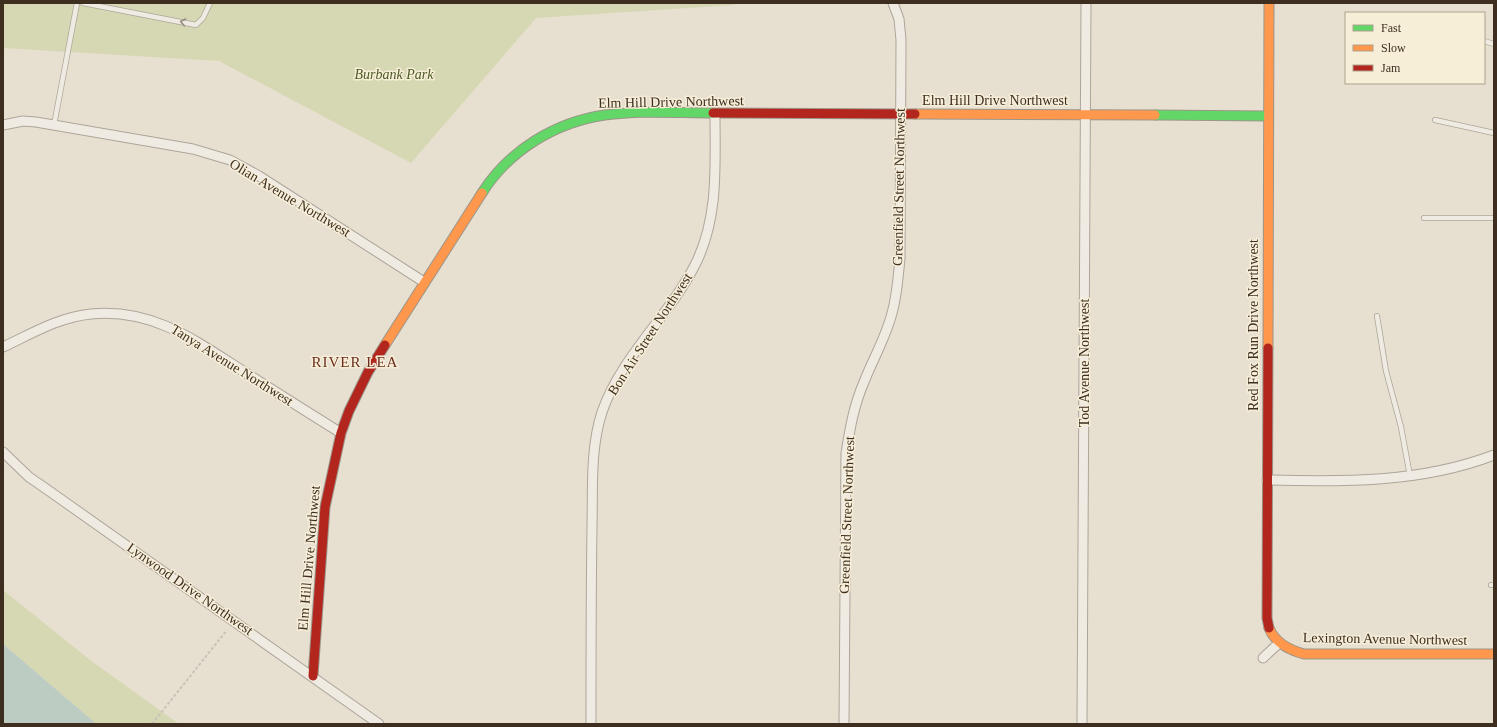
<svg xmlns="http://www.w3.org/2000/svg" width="1497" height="727" font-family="Georgia,serif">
  <rect width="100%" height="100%" fill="#e7e0d1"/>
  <g fill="#d6d7b3">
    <path d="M 3,3 L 735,3 L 734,5 L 536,18 L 411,163 L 219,61 L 3,48 Z"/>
    <path d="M 3,590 L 90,660 L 179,724 L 97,724 L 93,721 L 3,644 Z"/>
  </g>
  <path fill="#bcccc2" d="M 3,644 L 93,721 L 97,724 L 3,724 Z"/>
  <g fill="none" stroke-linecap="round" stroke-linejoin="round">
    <g stroke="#ada599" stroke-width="6">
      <g id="lane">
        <path d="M 83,3 L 196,25 L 203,18 L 210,3"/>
        <path d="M 1484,41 L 1494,44"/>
        <path d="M 1435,120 L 1494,133"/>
        <path d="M 54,125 L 77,3"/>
        <path d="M 1424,218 L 1494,218"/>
        <path d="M 1377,316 L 1386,371 L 1401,427 L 1410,476"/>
        <path d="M 1491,585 L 1494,585"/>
      </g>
    </g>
    <g stroke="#ada599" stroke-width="11">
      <g id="street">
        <path d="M 3,125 L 23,121 L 36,122 L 193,149 L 230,160 L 259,176 L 424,282"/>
        <path d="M 3,347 C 31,334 59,317 91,314 C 153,308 196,341 246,373 C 277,393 309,413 341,433"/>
        <path d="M 3,452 L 29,477 L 45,488 L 379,724"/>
        <path d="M 1267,480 C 1343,482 1421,483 1494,455"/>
        <path d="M 1263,658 L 1279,643"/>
        <path d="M 591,724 C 591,658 591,593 592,527 C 593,489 590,449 602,412 C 621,357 669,316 695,265 C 719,218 715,165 715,114"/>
        <path d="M 844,724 L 846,453 C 850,428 854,405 864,382 C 873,359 886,337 892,313 C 897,296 898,277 900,259 L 901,40 L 899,19 L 893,3"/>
        <path d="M 1082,724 L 1086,3"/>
      </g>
    </g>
    <g stroke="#9c958a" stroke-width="11">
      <g id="fast">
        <path d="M 1155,115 L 1268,116"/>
        <path d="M 482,193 C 509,150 556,122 605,115 C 640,110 677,113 713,113"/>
      </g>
    </g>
    <g stroke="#9c958a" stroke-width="11">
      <g id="slow">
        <path d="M 915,114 L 1155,115"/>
        <path d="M 385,345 L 482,193"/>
        <path d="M 1268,348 L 1269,3"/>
        <path d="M 1269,628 C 1275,643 1289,650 1304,654 L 1494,654"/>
      </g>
    </g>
    <g stroke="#9c958a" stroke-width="11">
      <g id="jam">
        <path d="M 713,113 L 915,114"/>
        <path d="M 1268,348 L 1267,618 L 1269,628"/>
        <path d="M 313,676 L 325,507 L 341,433 L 349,411 L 368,372 L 385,345"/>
      </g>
    </g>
    <path stroke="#c8c2b9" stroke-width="2" stroke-dasharray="3 2" stroke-linecap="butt" d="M 152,724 L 227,630"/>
    <use href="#lane" stroke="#efebe3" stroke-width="4.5"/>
    <use href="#street" stroke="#efebe3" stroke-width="9"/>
    <use href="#fast" stroke="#63d668" stroke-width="9"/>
    <use href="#slow" stroke="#ff974d" stroke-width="9"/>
    <use href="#jam" stroke="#b3261e" stroke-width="9"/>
  </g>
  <defs><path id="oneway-chevron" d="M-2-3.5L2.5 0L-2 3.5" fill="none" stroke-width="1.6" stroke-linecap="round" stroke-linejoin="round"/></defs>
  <use stroke="#968c82" href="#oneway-chevron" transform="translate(183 22) rotate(-169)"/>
  <g text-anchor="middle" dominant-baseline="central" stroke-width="3" stroke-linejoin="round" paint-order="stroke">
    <g font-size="14" font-style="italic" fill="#4d5a26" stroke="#f7eed8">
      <text x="394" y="74">Burbank Park</text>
    </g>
    <g font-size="14" fill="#3d2e20" stroke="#f7eed8">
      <text x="995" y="100">Elm Hill Drive Northwest</text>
      <text transform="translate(671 102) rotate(-1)">Elm Hill Drive Northwest</text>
      <text transform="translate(899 187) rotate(-89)">Greenfield Street Northwest</text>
      <text transform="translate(290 198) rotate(31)">Olian Avenue Northwest</text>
      <text transform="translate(1253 325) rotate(-90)">Red Fox Run Drive Northwest</text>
      <text transform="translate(650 334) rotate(-57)">Bon Air Street Northwest</text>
      <text transform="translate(1084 363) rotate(-90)">Tod Avenue Northwest</text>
      <text transform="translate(232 365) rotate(32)">Tanya Avenue Northwest</text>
      <text transform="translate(847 515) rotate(-88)">Greenfield Street Northwest</text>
      <text transform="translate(309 558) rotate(-85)">Elm Hill Drive Northwest</text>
      <text transform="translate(190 589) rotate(35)">Lynwood Drive Northwest</text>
      <text transform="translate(1385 639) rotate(1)">Lexington Avenue Northwest</text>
    </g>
    <g font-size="15" letter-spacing="1" fill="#6b2e1e" stroke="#f7eed8">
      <text x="355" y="362">RIVER LEA</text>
    </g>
  </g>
  <rect width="1497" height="727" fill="none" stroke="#3d2e20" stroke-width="8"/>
  <rect x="1345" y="12" width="140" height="72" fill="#f7eed8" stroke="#ada18e"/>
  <rect x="1353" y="25" width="20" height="6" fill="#63d668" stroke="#ada18e"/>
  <text x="1381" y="32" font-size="12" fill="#3d2e20">Fast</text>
  <rect x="1353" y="45" width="20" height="6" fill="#ff974d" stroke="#ada18e"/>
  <text x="1381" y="52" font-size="12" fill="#3d2e20">Slow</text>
  <rect x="1353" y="65" width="20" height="6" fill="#b3261e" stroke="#ada18e"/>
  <text x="1381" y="72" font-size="12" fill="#3d2e20">Jam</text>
</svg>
